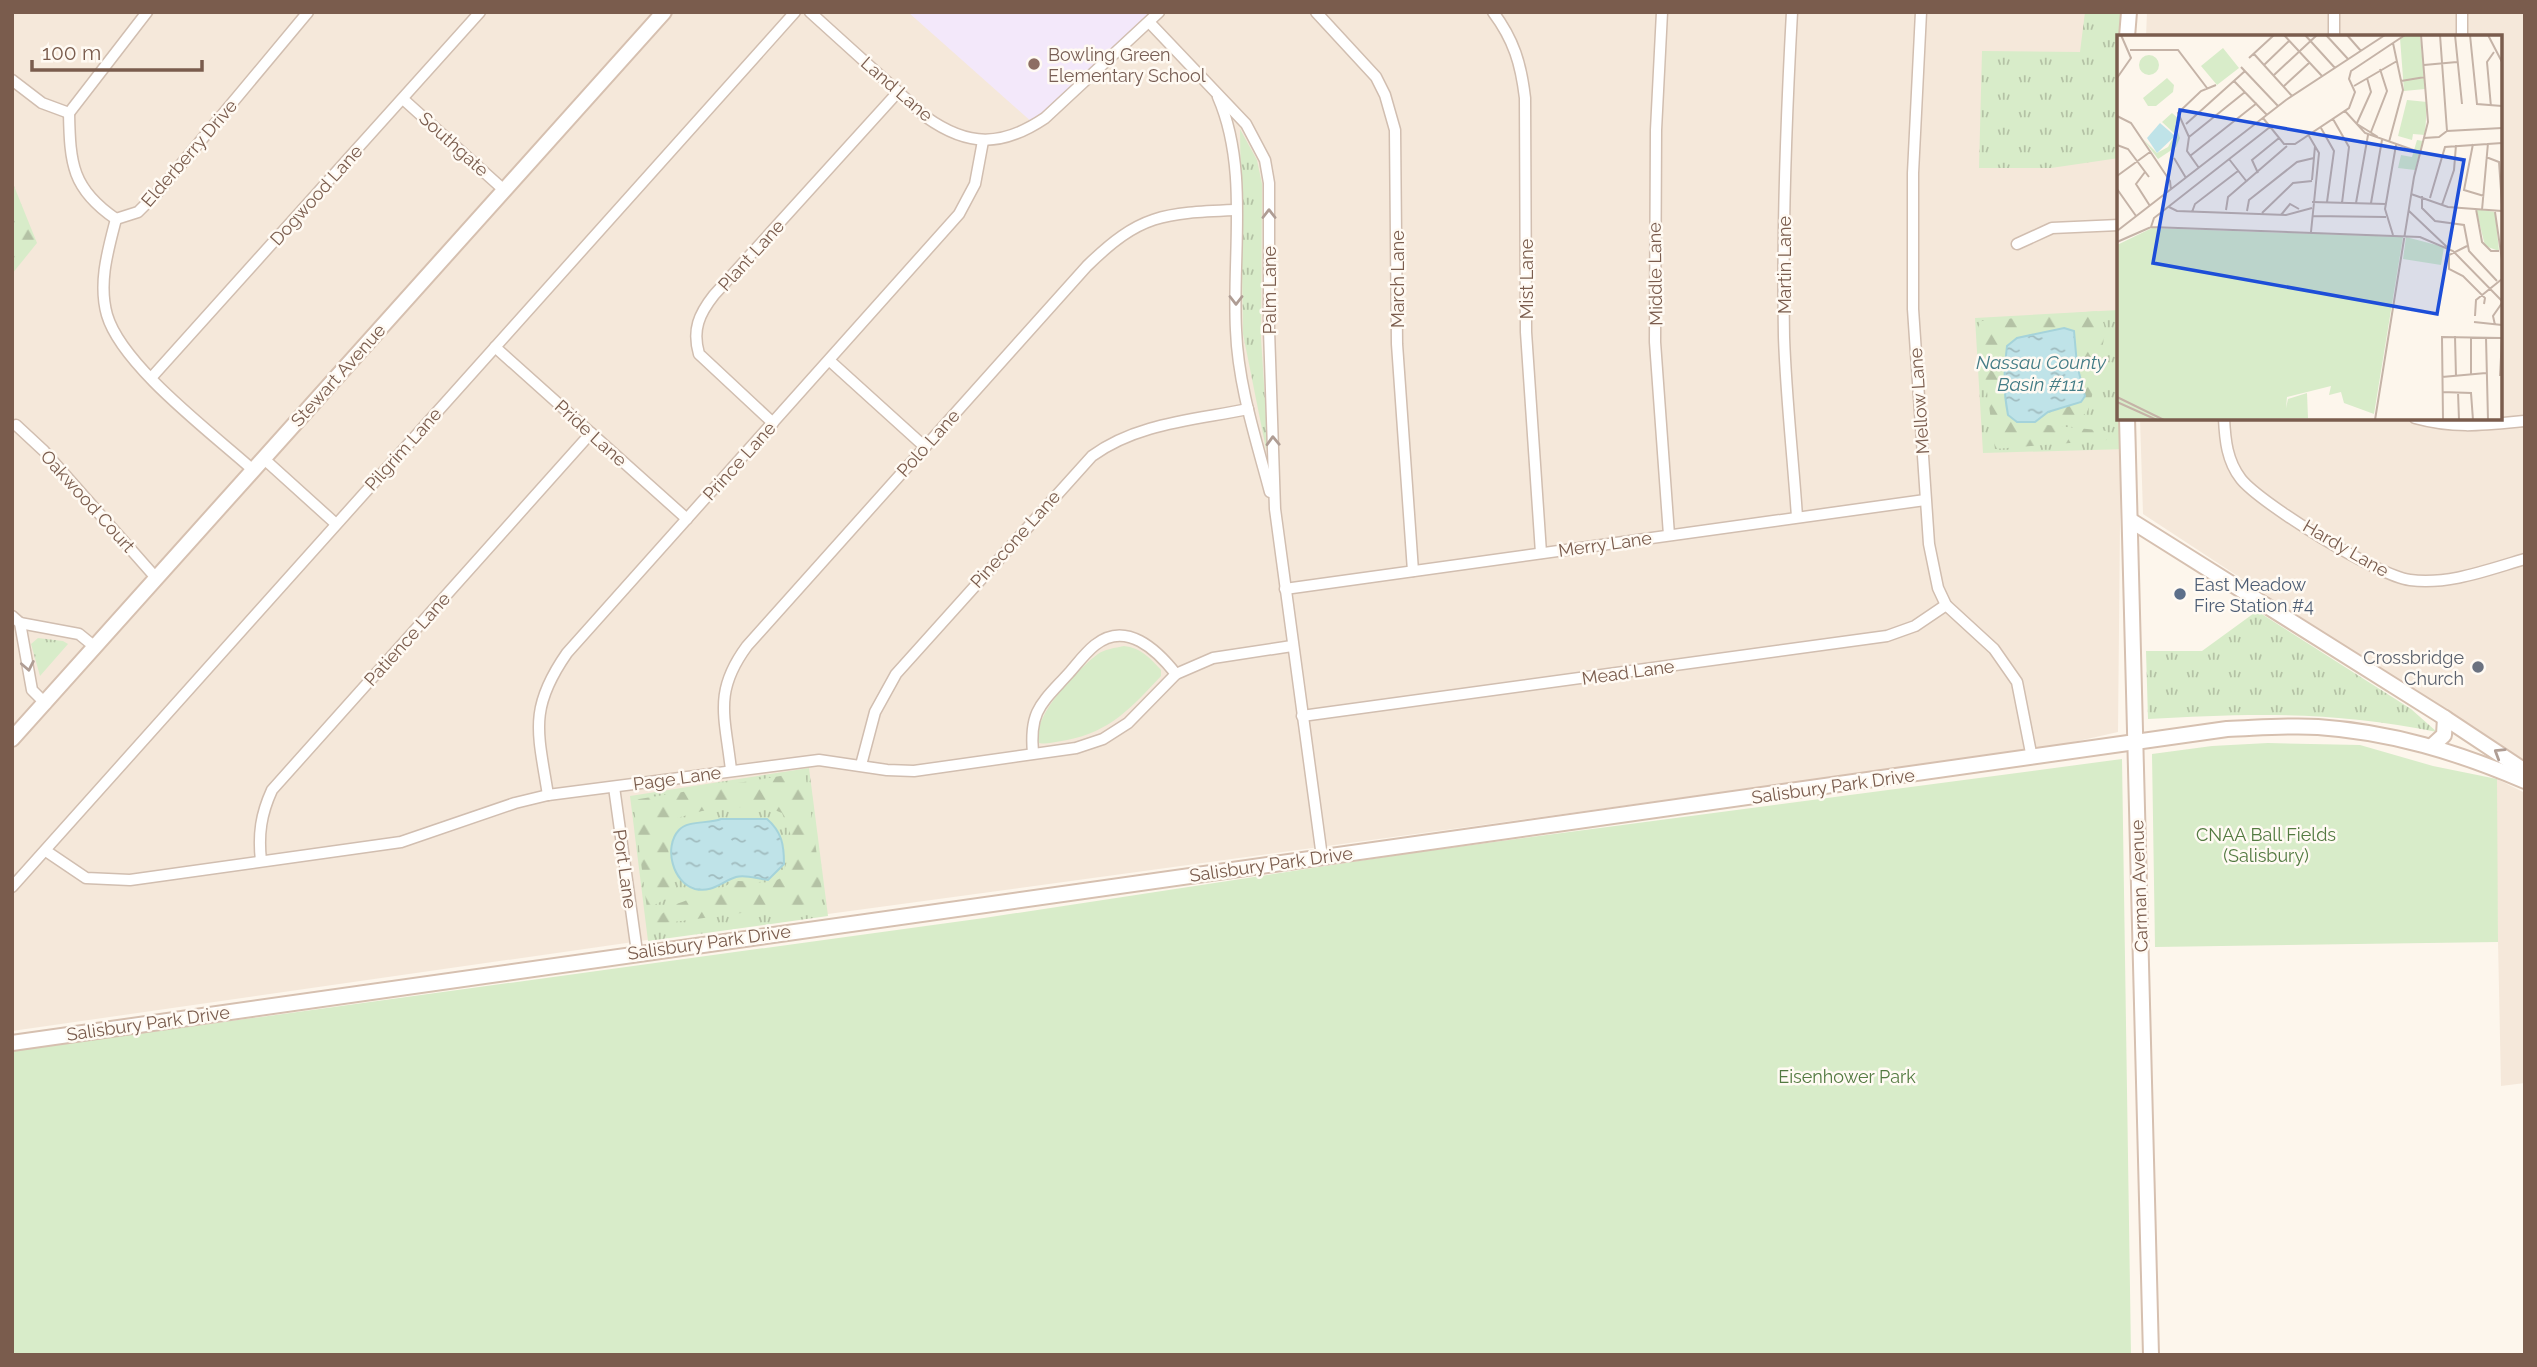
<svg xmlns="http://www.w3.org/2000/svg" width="2537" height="1367" font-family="Raleway,sans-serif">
  <defs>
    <pattern id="grass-tufts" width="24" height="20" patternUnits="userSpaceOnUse" patternTransform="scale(1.75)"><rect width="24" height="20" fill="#d8ecc9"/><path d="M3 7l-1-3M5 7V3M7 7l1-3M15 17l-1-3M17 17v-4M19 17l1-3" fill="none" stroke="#b4c2a5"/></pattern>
    <pattern id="forest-firs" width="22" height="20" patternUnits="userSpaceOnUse" patternTransform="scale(1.75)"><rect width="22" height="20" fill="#d8ecc9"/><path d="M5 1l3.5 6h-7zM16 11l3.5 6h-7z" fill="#b4c2a5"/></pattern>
    <pattern id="water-ripples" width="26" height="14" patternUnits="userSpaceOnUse" patternTransform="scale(1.75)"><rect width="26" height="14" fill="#bfe3e8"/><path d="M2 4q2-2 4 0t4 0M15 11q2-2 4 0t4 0" fill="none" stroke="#a0bbbe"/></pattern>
  </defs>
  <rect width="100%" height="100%" fill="#fdf6ec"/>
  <g fill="#f5e8da">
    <path d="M 12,12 L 2128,12 L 2119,37 L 2119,418 L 2121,418 L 2118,732 L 2047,748 L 828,914 L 12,1031 Z"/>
    <path d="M 2147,12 L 2525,12 L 2525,764 L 2143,514 L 2140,418 L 2500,418 L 2500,37 L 2146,37 Z"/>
    <path d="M 2497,779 L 2525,793 L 2525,1083 L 2501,1086 L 2495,795 Z"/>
  </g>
  <path fill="#f3e8fa" d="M 908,12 L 1156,12 L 1033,123 Z"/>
  <g fill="url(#grass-tufts)">
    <path d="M 2085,12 L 2128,12 L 2127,37 L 2119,37 L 2119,158 L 2051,168 L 1979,168 L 1982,51 L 2080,52 Z"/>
    <path d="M 1240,129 L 1257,160 L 1262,184 L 1261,338 L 1268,446 L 1266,449 L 1243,334 Z"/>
    <path d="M 2119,310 L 2119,418 L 2127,418 L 2127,449 L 1983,453 L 1975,318 Z"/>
    <path d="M 2257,611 L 2411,709 L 2437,732 C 2335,711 2251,713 2148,719 L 2146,651 L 2202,651 Z"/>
    <path d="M 38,638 L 63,641 L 68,644 L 40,676 L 31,644 Z"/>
    <path d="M 809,768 L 828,916 L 648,941 L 630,796 Z"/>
  </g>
  <g fill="url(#forest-firs)">
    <path d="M 12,181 L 37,243 L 12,274 Z"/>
    <path d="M 2097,311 C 2101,318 2105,323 2105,332 C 2104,341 2091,408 2087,412 C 2078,421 2062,420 2050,421 L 2042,415 L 2075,404 L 2082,375 L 2077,365 L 2076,339 C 2052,336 2028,330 2007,346 L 2007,351 L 2017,422 L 2107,431 L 2107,440 L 1995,449 L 1978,327 L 1982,321 Z"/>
    <path d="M 805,772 L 823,898 L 817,903 L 651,925 C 675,897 688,903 718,890 C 725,887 730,882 738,881 C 754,881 767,886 781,878 L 794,843 L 782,813 L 762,805 L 702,811 L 677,818 L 666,835 L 675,894 L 647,909 L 633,800 Z"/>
  </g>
  <g fill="#d8ecc9">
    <path d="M 1124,646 C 1141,648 1149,657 1161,670 L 1161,676 C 1132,707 1110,732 1067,740 C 1058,741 1048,745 1039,743 C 1030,718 1078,669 1098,654 C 1105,649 1115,648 1124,646 Z"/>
    <path d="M 2268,743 L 2360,745 L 2433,766 L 2497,779 L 2498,942 L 2155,947 L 2152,754 L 2212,746 Z"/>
    <path d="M 2122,759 L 2131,1355 L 12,1355 L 12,1051 L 984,918 L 1411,853 Z"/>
  </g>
  <g fill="url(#water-ripples)" stroke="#a5d3da" stroke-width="2">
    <path d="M 2064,328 L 2074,331 L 2077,365 L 2085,396 L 2081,402 L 2048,412 L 2035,422 L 2017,422 L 2008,415 C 2003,390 2004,371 2007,346 L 2017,338 Z"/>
    <path d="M 721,819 L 767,819 C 782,832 784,845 784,864 L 768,880 C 757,879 746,874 736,877 C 721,882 712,893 695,889 C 673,883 663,847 679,830 C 688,820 709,824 721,819 Z"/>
  </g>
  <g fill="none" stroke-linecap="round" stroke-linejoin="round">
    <g stroke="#d1beb0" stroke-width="13">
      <g id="street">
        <path d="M 810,12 L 926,117 C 968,147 1002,147 1045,118 L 1159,12"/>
        <path d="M 1316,12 L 1376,77 L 1385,95 L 1395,130 L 1397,344 L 1413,571"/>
        <path d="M 1493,12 C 1514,40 1521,64 1525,98 L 1526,332 L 1541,553"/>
        <path d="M 1662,12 L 1656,130 L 1655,342 L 1669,535"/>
        <path d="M 1792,12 C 1786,121 1782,228 1784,337 C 1786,397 1793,457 1797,517"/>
        <path d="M 1921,12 L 1913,173 L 1913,309 L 1929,544 L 1938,588 L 1946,605 L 1994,649 L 2017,682 L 2032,758"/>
        <path d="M 2334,12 L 2334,37"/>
        <path d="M 2462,12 L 2462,37"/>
        <path d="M 1149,22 L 1246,124 L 1265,160 L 1269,183 L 1269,330 L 1275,509 L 1322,857"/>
        <path d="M 12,80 L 42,103 L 69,113"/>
        <path d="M 1218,97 C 1249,168 1232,254 1236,330 C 1238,385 1256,439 1270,492"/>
        <path d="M 403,99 L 504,190"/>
        <path d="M 69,113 L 147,12"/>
        <path d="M 69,113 C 70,164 72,189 116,219"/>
        <path d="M 116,219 C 108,250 98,283 107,315 C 122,366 212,433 253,470"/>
        <path d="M 116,219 L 138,212 L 158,192 L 308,12"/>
        <path d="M 2017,244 L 2052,228 L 2119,225"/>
        <path d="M 495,347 L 687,519"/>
        <path d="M 830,361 L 925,447"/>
        <path d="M 151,378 L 480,12"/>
        <path d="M 2224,418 C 2225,440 2227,461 2241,479 C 2261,504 2378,576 2410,580 C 2449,585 2487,570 2525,559"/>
        <path d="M 2415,418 C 2455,429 2484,425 2525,421"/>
        <path d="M 773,423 L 699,354 C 692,330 699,314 714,295 L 898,92"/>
        <path d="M 16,425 L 44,451 L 157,579"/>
        <path d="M 263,458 L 336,524"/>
        <path d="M 1285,589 L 1925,500"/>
        <path d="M 12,616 L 20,623 L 32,690 L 46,704"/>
        <path d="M 20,623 L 79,634 L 95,647"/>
        <path d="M 1302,716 L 1887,636 L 1915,626 L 1946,605"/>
        <path d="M 1033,753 C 1029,710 1042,703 1069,673 C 1077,664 1085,653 1095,645 C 1126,620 1157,650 1176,674"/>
        <path d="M 861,765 L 875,712 L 896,674 L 1092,456 C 1137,423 1195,420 1248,409"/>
        <path d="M 731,770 C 725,716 713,692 747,646 L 1087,266 C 1140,214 1163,213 1235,210"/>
        <path d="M 614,787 L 637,952"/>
        <path d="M 548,795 C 538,732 528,709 567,653 L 959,214 L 975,184 L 983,141"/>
        <path d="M 46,851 L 86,878 L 130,880 L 401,842 L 515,803 L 548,795 L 819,760 L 887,770 L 914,771 L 1076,748 L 1103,739 L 1128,723 L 1176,674 L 1213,658 L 1292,646"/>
        <path d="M 261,861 C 258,834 261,814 272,790 L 591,433"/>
        <path d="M 12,887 L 795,12"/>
      </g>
    </g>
    <g stroke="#d6c0b0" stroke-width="18">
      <g id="secondary">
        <path d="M 2127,37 L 2129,12"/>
        <path d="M 2127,418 L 2151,1355"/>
        <path d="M 2130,520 L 2445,718 L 2525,771"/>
        <path d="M 12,739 L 664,12"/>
        <path d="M 2432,746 L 2444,735 L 2445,718"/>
        <path d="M 12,1043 L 2227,729 C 2257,728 2288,725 2318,727 C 2391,732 2457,752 2525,781"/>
      </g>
    </g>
    <use href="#street" stroke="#fff" stroke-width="10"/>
    <use href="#secondary" stroke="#fff" stroke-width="14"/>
  </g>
  <defs><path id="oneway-chevron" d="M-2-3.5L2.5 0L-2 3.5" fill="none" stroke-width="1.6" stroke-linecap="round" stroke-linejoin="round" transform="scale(1.75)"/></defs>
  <g stroke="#af9d94">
    <use href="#oneway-chevron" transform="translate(1269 214) rotate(-90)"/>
    <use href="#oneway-chevron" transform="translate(1236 300) rotate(90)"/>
    <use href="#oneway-chevron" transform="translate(1273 441) rotate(-92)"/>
    <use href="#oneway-chevron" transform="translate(28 666) rotate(79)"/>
    <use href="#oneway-chevron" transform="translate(2499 753) rotate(-148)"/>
  </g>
  <circle fill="#8d6e63" stroke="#fffaf3" stroke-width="2.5" cx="1034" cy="64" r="7"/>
  <circle fill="#5c6f8a" stroke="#fffaf3" stroke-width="2.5" cx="2180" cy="594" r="7"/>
  <circle fill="#6b7280" stroke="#fffaf3" stroke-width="2.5" cx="2478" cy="667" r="7"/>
  <g text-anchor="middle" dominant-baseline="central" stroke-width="5" stroke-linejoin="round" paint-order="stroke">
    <g font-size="18" fill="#785e54" stroke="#fffaf3" text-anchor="start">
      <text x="1048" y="54">Bowling Green<tspan x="1048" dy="21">Elementary School</tspan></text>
    </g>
    <g font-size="18" fill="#7a5c4d" stroke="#fffaf3">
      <text transform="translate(897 89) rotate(41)">Land Lane</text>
      <text transform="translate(454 144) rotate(42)">Southgate</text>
      <text transform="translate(189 153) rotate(-49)">Elderberry Drive</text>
      <text transform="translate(316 195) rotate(-48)">Dogwood Lane</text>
      <text transform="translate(751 255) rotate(-48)">Plant Lane</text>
      <text transform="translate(1784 265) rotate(-90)">Martin Lane</text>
      <text transform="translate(1655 274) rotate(-91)">Middle Lane</text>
      <text transform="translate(1397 279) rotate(-90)">March Lane</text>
      <text transform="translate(1526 279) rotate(-90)">Mist Lane</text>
      <text transform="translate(1269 290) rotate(-90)">Palm Lane</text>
      <text transform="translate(338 375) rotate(-48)">Stewart Avenue</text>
      <text transform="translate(1919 401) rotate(-94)">Mellow Lane</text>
      <text transform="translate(591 433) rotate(42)">Pride Lane</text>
      <text transform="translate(928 443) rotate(-48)">Polo Lane</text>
      <text transform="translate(403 449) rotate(-48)">Pilgrim Lane</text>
      <text transform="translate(739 461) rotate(-48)">Prince Lane</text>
      <text transform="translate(88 501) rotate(48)">Oakwood Court</text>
      <text transform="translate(1015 539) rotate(-48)">Pinecone Lane</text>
      <text transform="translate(1605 544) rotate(-8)">Merry Lane</text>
      <text transform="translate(2346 548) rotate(30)">Hardy Lane</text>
      <text transform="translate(407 639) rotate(-48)">Patience Lane</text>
      <text transform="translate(1628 672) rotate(-8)">Mead Lane</text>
      <text transform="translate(677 778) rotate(-8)">Page Lane</text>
      <text transform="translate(1833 786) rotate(-8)">Salisbury Park Drive</text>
      <text transform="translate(1271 864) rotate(-8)">Salisbury Park Drive</text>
      <text transform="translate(625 869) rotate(82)">Port Lane</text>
      <text transform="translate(2139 886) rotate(-92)">Carman Avenue</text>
      <text transform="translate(709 942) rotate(-8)">Salisbury Park Drive</text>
      <text transform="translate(148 1023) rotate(-8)">Salisbury Park Drive</text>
    </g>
    <g font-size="18" fill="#4e5e75" stroke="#fffaf3" text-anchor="start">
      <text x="2194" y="584">East Meadow<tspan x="2194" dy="21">Fire Station #4</tspan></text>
    </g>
    <g font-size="18" fill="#5b616d" stroke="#fffaf3" text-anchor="end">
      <text x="2464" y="657">Crossbridge<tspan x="2464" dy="21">Church</tspan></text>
    </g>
    <g font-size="18" fill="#537a41" stroke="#fffaf3">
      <text x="2266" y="834">CNAA Ball Fields<tspan x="2266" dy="21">(Salisbury)</tspan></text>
      <text x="1847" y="1076">Eisenhower Park</text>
    </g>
    <g font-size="19" font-style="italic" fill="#437c86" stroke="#fffaf3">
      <text x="2041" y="362">Nassau County<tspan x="2041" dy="22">Basin #111</tspan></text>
    </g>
  </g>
  <g transform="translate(2117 35)">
    <rect width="385" height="385" fill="#fdf6ec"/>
    <path d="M 300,105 L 306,106 L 298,135 L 281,133 L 284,120 L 295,122 Z" fill="#d8ecc9"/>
    <path d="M 55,78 L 63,85 L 58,89 L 63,103 L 59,112 L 41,124 L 26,104 L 40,118 L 51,112 L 58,99 L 45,87 Z" fill="#d8ecc9"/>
    <path d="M 287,0 L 303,0 L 308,54 L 287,56 L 283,3 ZM 106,13 L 122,33 L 100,50 L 84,31 ZM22 30a10 10 0 1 1 20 0a10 10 0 1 1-20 0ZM 50,43 L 57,50 L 56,57 L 39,71 L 31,71 L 26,63 ZM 290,65 L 310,67 L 308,100 L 296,99 L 295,105 L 281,101 ZM 359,174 L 378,177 L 382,216 L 368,211 ZM 35,193 L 286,202 L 257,379 L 227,368 L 224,357 L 212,360 L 214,351 L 170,362 L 169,373 L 171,364 L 190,358 L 191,383 L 0,385 L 0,210 ZM 289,202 L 327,212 L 324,230 L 286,224 Z" fill="#d8ecc9"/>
    <path d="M 43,88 L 58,101 L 40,118 L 30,103 Z" fill="#bfe3e8"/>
    <path fill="none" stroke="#c5b3a7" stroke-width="2" d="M 167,0 L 205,41M 188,0 L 218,33M 209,0 L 231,24M 230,0 L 244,16M 323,0 L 330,96M 338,0 L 345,69M 353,0 L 360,69 L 385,71M 371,0 L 385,27M 13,15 L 61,15 L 90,53M 137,19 L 175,61M 132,23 L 157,0M 147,30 L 172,6M 307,30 L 340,27M 124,32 L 161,71M 157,40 L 200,0M 0,43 L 14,23 L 4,0M 117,46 L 150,80M 284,46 L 308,42M 167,51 L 192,28M 237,51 L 280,26M 374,72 L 370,27 L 377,17M 228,76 L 248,98 L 302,117M 0,81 L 14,88 L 53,146 L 54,155M 146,83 L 167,109 L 178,109 L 232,73 L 238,57 L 232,44 L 234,36 L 288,0M 216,84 L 232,112 L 225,168M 240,88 L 254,57 L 250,43M 69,89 L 128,36M 240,89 L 261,102M 204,93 L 217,116 L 210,167M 254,97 L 270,56 L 263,34M 192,101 L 202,118 L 194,197M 72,102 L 128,57M 307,103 L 322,102 L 330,96 L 385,93M 272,107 L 286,55 L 276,8M 356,109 L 347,155 L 367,161M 0,110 L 11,114 L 32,142M 73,121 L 140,68M 369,122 L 382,127 L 385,170M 57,123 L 69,143M 112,124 L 130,147M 82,133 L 70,116 L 72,102 L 61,78 L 84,56 L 99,50M 28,137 L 19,149 L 33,171M 141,138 L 135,125 L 162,103M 0,141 L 33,117M 195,145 L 198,111M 0,154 L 19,181M 294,159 L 331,172 L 385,176M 305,161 L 305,173 L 318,186 L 347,190 L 352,216 L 380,246M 313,163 L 328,112 L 385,108M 195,167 L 269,169M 239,168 L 251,100M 254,168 L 265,105M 325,170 L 337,135 L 339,110M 52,172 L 60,176 L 169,180 L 195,173M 359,174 L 365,207 L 374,216 L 382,216M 109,175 L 111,162 L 170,111M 365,175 L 371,108M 130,176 L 132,165 L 180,127 L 197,123M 292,176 L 331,213M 75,177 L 78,169 L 121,136M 378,177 L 385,225M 145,178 L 176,148 L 195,146M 164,180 L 173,169 L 182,174M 195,181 L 269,182M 34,192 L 37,183 L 153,92M 0,196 L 169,65 L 268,0M 276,200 L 268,174 L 279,110M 0,207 L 34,192 L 303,202 L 336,216 L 385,266M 350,211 L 332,220 L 332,234 L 346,241 L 368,263 L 367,269M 358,281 L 359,265 L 385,244M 357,287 L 385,290M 378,290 L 376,281 L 385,268M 338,301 L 339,342M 369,302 L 371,385M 354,341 L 354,302M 383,341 L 385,303M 325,342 L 369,338M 325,357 L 354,358 L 356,385M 341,357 L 342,385M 0,362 L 47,385M 0,367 L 40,385M 258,385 L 297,142 L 311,87 L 304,0M 326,385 L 325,302 L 385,303"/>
    <path fill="#1d4ed8" fill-opacity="0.15" stroke="#1d4ed8" stroke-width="3.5" d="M 63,75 L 347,125 L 320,279 L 36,228 Z"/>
    <rect width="385" height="385" fill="none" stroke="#7a5c4d" stroke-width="3.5"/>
  </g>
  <rect width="2537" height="1367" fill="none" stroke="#7a5c4d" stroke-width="28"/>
  <path d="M32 60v10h170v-10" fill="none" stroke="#7a5c4d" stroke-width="3.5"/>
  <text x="42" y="60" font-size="21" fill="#7a5c4d" stroke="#fffaf3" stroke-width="5" paint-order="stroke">100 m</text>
</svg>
